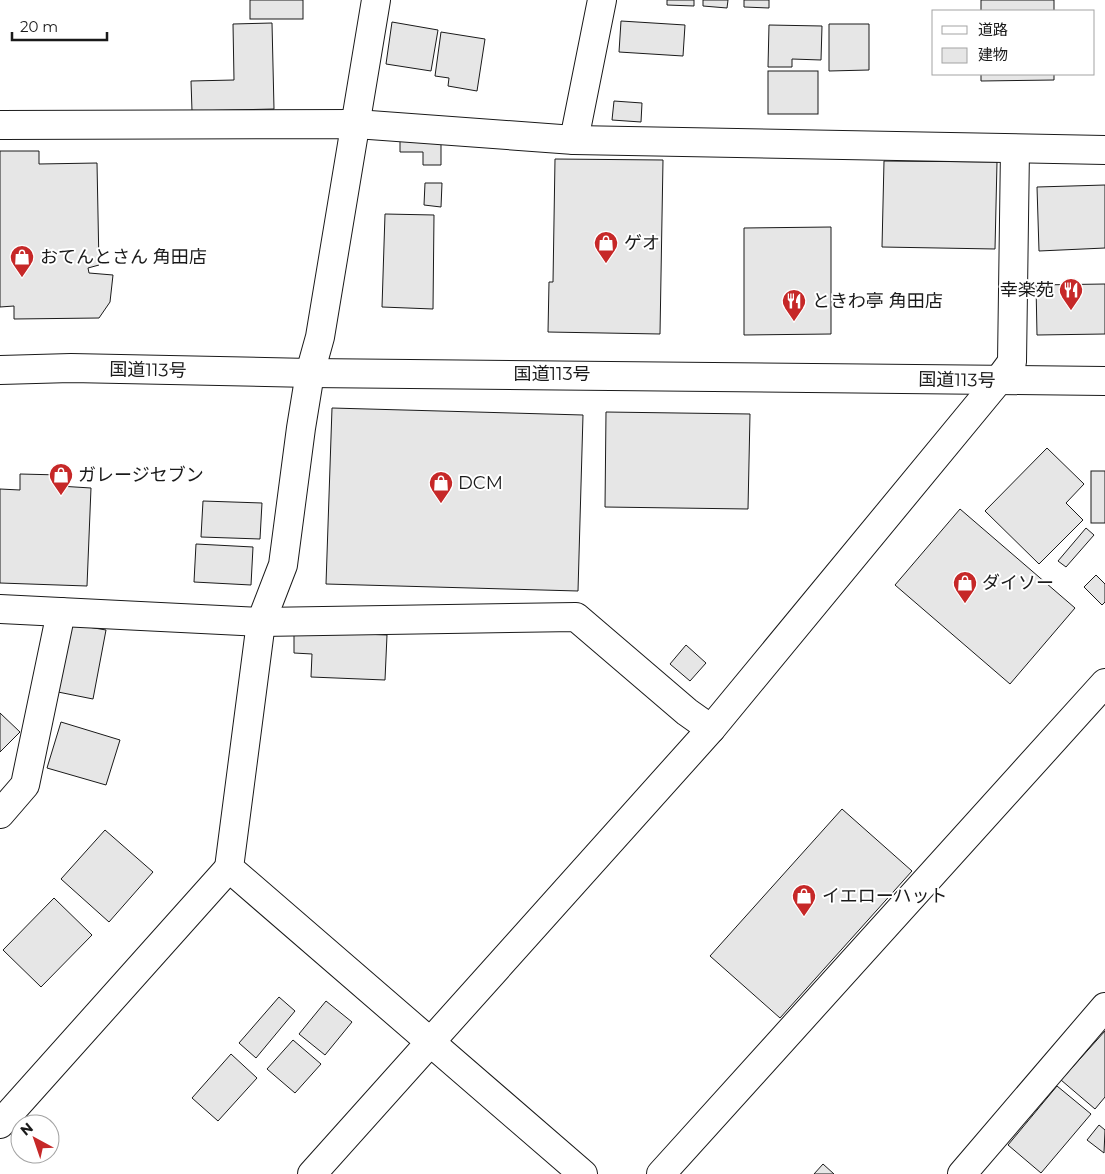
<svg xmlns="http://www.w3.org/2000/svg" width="1105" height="1174" font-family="Montserrat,'Noto Sans JP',sans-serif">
  <rect width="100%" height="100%" fill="#fff"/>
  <g fill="#e6e6e6" stroke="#1a1a1a">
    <rect x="250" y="0" width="53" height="19"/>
    <path d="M 667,0 L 694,0 L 694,6 L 667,5 Z"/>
    <path d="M 703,0 L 728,0 L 727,8 L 703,6 Z"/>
    <path d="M 744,0 L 769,0 L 769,8 L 744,7 Z"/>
    <rect x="981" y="0" width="73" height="11"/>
    <path d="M 621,21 L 685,25 L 683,56 L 619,52 Z"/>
    <path d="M 392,22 L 438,30 L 431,71 L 386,64 Z"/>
    <path d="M 272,23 L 274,109 L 192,111 L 191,81 L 234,80 L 233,24 Z"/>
    <path d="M 829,24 L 869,24 L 869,70 L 829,71 Z"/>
    <path d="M 769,25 L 822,26 L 821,60 L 792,59 L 792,67 L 768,67 Z"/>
    <path d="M 441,32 L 485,39 L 477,91 L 448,86 L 449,78 L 435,76 Z"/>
    <rect x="768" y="71" width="50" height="43"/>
    <path d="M 981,74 L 1054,74 L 1054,80 L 981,81 Z"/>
    <path d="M 614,101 L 642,103 L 641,122 L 612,120 Z"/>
    <path d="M 400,140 L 441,140 L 441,165 L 423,165 L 423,152 L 400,152 Z"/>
    <path d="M 0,151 L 39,151 L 39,164 L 97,163 L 99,265 L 88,268 L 89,273 L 113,275 L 110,302 L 99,318 L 14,319 L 14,306 L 0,307 Z"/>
    <path d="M 555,159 L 663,160 L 660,334 L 548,332 L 549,282 L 553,282 Z"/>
    <path d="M 884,161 L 997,162 L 995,249 L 882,247 Z"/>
    <path d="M 425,183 L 442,183 L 441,207 L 424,205 Z"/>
    <path d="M 1105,185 L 1105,248 L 1039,251 L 1037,187 Z"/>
    <path d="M 385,214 L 434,215 L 433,309 L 382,307 Z"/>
    <path d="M 831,227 L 831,334 L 744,335 L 744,228 Z"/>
    <path d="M 1105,284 L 1105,334 L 1037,335 L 1036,285 Z"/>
    <path d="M 332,408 L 583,415 L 578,591 L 326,584 Z"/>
    <path d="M 606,412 L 750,414 L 748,509 L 605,507 Z"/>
    <path d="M 1047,448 L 1084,484 L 1066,503 L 1083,520 L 1039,564 L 985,511 Z"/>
    <rect x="1091" y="471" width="14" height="52"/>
    <path d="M 20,474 L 60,475 L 59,486 L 91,488 L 87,586 L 0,583 L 0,489 L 20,490 Z"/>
    <path d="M 203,501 L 262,503 L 260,539 L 201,537 Z"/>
    <path d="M 960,509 L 1075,608 L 1010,684 L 895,585 Z"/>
    <path d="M 1086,528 L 1094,535 L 1066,567 L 1058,561 Z"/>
    <path d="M 196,544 L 253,547 L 251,585 L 194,582 Z"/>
    <path d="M 1096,575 L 1105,584 L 1105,602 L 1102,605 L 1084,587 Z"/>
    <path d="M 65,623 L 106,630 L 93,699 L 53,691 Z"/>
    <path d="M 294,631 L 387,635 L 385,680 L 311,677 L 312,654 L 294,653 Z"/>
    <path d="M 686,645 L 706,663 L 690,681 L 670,664 Z"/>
    <path d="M 0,713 L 20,732 L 0,752 Z"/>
    <path d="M 61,722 L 120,740 L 106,785 L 47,768 Z"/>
    <path d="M 842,809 L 912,871 L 780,1018 L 710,956 Z"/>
    <path d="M 105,830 L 153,872 L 109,922 L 61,879 Z"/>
    <path d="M 54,898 L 92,935 L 41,987 L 3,950 Z"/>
    <path d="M 279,997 L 295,1011 L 256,1058 L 239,1043 Z"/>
    <path d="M 326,1001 L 352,1022 L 325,1055 L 299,1034 Z"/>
    <path d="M 1105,1031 L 1105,1097 L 1095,1109 L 1061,1080 Z"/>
    <path d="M 293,1040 L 321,1064 L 295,1093 L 267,1069 Z"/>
    <path d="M 231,1054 L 257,1078 L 218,1121 L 192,1098 Z"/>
    <path d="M 1057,1086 L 1091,1114 L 1041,1173 L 1008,1145 Z"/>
    <path d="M 1099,1125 L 1105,1130 L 1104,1153 L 1087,1140 Z"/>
    <path d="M 823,1164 L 834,1174 L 814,1174 Z"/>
  </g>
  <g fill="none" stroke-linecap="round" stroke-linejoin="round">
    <g stroke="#1a1a1a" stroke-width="30">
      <g id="street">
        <path d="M 0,125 L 356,124 L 574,140 L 1105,150"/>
        <path d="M 574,140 L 602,0"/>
        <path d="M 998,381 L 1012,362 L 1015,149"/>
        <path d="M 0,609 L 261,622 L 576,617 L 687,712 L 711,729"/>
        <path d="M 0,814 L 25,785 L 61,612"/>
        <path d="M 0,1124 L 229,868"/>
        <path d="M 661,1174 L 1105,683"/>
        <path d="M 962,1174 L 1105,1007"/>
      </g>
    </g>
    <g stroke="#1a1a1a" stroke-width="30">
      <g id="secondary">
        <path d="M 376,0 L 320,337 L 310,373 L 301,428 L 283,565 L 261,622 L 229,868 L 583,1174"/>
        <path d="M 312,1174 L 711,729 L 998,381"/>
      </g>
    </g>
    <g stroke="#1a1a1a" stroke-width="30">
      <path id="highway" d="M 0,370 L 71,368 L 310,373 L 1105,381"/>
    </g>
    <use href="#street" stroke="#fff" stroke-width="28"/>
    <use href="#secondary" stroke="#fff" stroke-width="28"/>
    <use href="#highway" stroke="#fff" stroke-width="28"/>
  </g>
  <defs>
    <g id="shop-pin" transform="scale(1.25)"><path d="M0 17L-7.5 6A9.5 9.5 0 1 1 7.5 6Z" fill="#c62828" stroke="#fff"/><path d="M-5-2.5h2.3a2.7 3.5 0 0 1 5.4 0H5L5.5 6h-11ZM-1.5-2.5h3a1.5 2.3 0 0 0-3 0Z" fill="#fff"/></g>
    <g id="restaurant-pin" transform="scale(1.25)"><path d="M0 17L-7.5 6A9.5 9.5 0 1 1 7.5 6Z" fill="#c62828" stroke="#fff"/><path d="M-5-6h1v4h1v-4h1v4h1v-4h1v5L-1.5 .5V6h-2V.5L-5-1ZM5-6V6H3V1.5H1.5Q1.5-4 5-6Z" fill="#fff"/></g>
  </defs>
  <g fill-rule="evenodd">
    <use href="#shop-pin" x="606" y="243"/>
    <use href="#shop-pin" x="22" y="257"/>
    <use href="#restaurant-pin" x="1071" y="290"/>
    <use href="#restaurant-pin" x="794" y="301"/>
    <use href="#shop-pin" x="61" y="475"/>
    <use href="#shop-pin" x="441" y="483"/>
    <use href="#shop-pin" x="965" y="583"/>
    <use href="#shop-pin" x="804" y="896"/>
  </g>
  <g text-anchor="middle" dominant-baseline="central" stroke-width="4" stroke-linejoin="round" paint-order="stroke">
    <g font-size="18" fill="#1a1a1a" stroke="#fff" text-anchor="start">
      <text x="624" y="243">ゲオ</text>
      <text x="40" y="257">おてんとさん 角田店</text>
      <text x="1054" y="290" text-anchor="end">幸楽苑</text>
      <text x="812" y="301">ときわ亭 角田店</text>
      <text x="78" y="475">ガレージセブン</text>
      <text x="458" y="483">DCM</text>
      <text x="982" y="583">ダイソー</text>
      <text x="822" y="896">イエローハット</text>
    </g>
    <g font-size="18" fill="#1a1a1a" stroke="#fff">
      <text transform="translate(148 370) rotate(1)">国道113号</text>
      <text x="552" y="374">国道113号</text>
      <text transform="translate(957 380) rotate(1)">国道113号</text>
    </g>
  </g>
  <rect x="932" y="10" width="162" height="65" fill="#ffffff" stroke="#a3a3a3"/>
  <rect x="942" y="26" width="25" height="8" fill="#ffffff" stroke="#a3a3a3"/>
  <text x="978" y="35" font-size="15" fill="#1a1a1a">道路</text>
  <rect x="942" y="48" width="25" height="15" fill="#e6e6e6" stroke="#a3a3a3"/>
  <text x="978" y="60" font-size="15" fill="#1a1a1a">建物</text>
  <g transform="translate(35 1139) rotate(320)"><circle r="24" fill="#ffffff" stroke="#a3a3a3"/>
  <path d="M0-4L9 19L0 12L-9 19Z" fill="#c62828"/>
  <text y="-8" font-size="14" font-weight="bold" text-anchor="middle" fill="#1a1a1a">N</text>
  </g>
  <path d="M12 32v8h95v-8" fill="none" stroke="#1a1a1a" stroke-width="2.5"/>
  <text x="20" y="32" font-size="15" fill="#1a1a1a" stroke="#ffffff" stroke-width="4" paint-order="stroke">20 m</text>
</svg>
